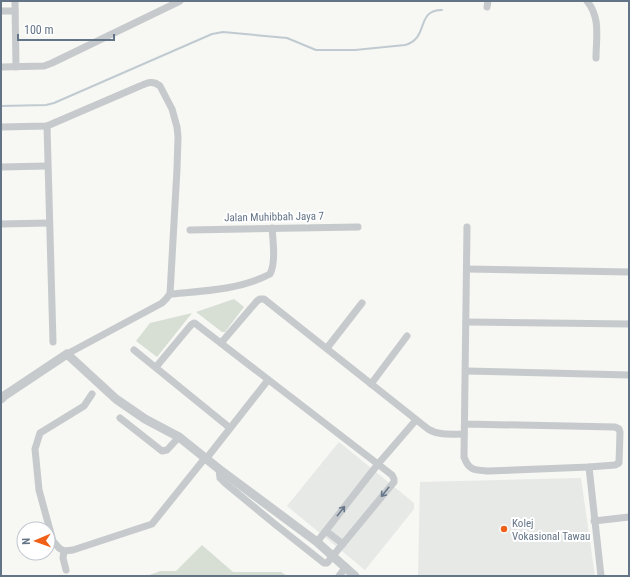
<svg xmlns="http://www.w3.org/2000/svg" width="630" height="577" font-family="'Roboto Condensed',sans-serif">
  <rect width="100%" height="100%" fill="#f7f7f3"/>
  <g fill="#e7e9e7">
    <path d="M 339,442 L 414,503 L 414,509 L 365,570 L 287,506 Z"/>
    <path d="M 581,478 L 595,576 L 418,576 L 420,482 Z"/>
  </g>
  <g fill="#d7dfd4">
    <path d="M 234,299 L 244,307 L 225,332 L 222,332 L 196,312 Z"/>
    <path d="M 192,313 L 157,357 L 136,341 L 150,323 Z"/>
    <path d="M 202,545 L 233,572 L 281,572 L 287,576 L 147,576 L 160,571 L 176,571 Z"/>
  </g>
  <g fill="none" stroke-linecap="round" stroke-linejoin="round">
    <path stroke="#c0cbd1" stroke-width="2" d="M 1,106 L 46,105 L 54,103 L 212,34 L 223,32 L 287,38 L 316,50 L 355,50 L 405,45 C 430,38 415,10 442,10"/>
    <g stroke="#c6cacd" stroke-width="7">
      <path d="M 15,1 L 16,67"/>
      <path d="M 587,1 C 601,18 596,38 596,58"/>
      <path d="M 487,7 L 488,1"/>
      <path d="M 1,11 L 15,11"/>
      <path d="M 1,67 L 44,66 L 52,63 L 180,1"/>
      <path d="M 47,126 L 53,342"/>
      <path d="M 1,127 L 47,126 L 140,86 C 147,83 153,80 160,86 L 172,109 L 177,127 L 178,137 L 177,169 L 170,294 L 166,299 L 162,303 L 67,354"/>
      <path d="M 1,167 L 47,166"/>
      <path d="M 1,224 L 49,223"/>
      <path d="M 190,230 L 358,227"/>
      <path d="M 467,269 L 629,272"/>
      <path d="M 170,294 C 203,291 240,290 270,274 C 276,263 273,241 272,228"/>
      <path d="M 466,322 L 629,324"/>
      <path d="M 221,343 L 257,301 L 260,299 L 264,299 L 428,429 C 439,436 452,434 464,434"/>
      <path d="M 327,348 L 362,303"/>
      <path d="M 134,350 L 230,428"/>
      <path d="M 156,367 L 191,325 L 194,323 L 196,324 L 392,475 L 394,479 L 394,482 L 327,563 L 324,563 L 276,525 L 225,483 L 220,478 L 219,469"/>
      <path d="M 466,371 L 629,375"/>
      <path d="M 371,384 L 407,336"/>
      <path d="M 92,394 L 84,406 L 40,433 L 35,449 L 39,490 L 53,541 L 59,548 L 64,551 L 73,550 L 152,524 L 205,458"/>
      <path d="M 120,418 L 162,451 L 167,450 L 179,437"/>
      <path d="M 465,424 L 615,427 L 619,429 L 620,432 L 619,463 L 615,465 L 589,467 L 488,471 C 475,470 469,471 464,457 L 467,227"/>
      <path d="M 206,459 L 268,380"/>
      <path d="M 589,467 L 601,576"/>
      <path d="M 594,521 L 629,517"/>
      <path d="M 326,531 L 343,544"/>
      <path d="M 317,542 L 378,464 L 416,420"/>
      <path d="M 64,551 L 63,558 L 66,570"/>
      <path d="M 339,576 L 346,567"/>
    </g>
    <path stroke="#c6cacd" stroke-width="9" d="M 1,399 L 4,396 L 67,354 L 116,399 L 145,419 L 179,437 L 219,469 L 317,542 L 355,576"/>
  </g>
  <defs><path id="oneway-shaft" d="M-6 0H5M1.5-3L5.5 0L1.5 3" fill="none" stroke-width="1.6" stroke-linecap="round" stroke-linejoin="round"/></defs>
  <g stroke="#68788a">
    <use href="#oneway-shaft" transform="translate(385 492) rotate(129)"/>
    <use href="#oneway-shaft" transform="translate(341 511) rotate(-52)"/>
  </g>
  <circle fill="#f16019" stroke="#fff" stroke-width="1.5" cx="504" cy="529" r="4"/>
  <g text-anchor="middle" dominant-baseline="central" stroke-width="4" stroke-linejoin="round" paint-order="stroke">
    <g font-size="11" fill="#637487" stroke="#fff">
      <text transform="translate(274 217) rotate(-1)">Jalan Muhibbah Jaya 7</text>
    </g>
    <g font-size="11" fill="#637487" stroke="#fff" text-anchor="start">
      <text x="512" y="523">Kolej<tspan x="512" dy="13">Vokasional Tawau</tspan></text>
    </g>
  </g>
  <rect width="630" height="577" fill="none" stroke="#637487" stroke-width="4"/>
  <g transform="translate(36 541) rotate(268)"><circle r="19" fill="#ffffff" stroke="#c1c7cf"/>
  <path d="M0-3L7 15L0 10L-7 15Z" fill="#f16019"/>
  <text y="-6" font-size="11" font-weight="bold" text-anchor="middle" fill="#637487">N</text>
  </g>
  <path d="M18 34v6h96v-6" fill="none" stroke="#637487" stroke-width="2"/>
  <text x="24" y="34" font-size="12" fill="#637487" stroke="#ffffff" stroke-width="3" paint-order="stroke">100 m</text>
</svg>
